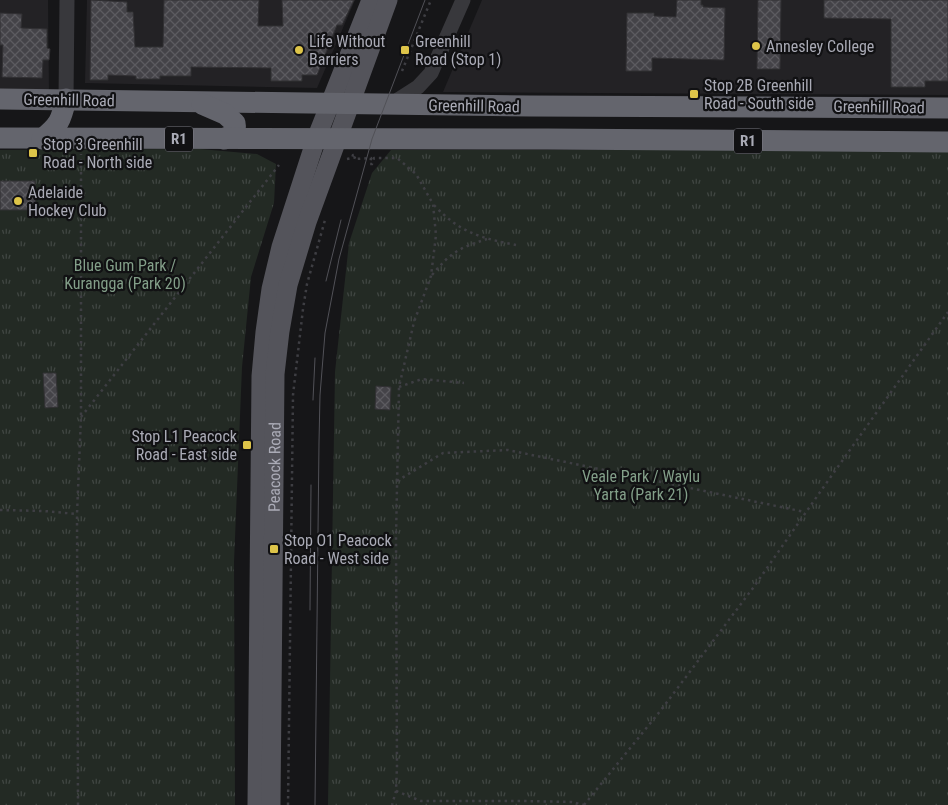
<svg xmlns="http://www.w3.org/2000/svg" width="948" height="805" font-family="'Roboto Condensed',sans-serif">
  <defs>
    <pattern id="park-tufts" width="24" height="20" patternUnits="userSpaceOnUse" patternTransform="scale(1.25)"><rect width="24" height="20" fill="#232a24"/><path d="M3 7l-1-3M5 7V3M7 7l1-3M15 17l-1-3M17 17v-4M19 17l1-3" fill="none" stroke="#404642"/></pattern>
    <pattern id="building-cross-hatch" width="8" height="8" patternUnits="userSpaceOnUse" patternTransform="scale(1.25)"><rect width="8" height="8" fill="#444348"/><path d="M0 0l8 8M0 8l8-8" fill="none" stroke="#5c5b60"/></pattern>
  </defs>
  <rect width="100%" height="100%" fill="#161618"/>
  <g fill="#232225">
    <path d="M 0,0 L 48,0 L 49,93 L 0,92 Z"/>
    <path d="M 87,0 L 355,0 L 317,88 L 85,83 Z"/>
    <path d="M 482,0 L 948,0 L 948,95 L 443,92 Z"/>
  </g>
  <g fill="url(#park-tufts)">
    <path d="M 200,149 L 257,154 L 276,164 L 274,203 L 251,277 L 242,367 L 234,562 L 235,805 L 0,805 L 0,150 Z"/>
    <path d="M 391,150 L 783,150 L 948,152 L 948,805 L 328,805 L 335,372 L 349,243 L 372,173 Z"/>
  </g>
  <g fill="url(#building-cross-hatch)" stroke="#313033">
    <path d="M 91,0 L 127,2 L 127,12 L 133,12 L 135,47 L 163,47 L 164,0 L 259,0 L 258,26 L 283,26 L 282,0 L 354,0 L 342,25 L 337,25 L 317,75 L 302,75 L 302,81 L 271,81 L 271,68 L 191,67 L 191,76 L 160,76 L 160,79 L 136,79 L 136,76 L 108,75 L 108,80 L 90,80 Z"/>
    <path d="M 677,0 L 701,0 L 701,5 L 703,5 L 703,7 L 725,8 L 724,60 L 652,58 L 652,71 L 626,71 L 627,13 L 654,13 L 654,16 L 676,17 Z"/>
    <path d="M 758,0 L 781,0 L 780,69 L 757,69 Z"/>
    <path d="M 824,0 L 948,0 L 948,81 L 925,81 L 925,87 L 891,87 L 891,19 L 824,18 Z"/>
    <path d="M 0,13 L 22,14 L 21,28 L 47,29 L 47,48 L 50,49 L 49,60 L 43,60 L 42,78 L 2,77 L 3,45 L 0,45 Z"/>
    <path d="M 0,181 L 35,181 L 36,210 L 0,210 Z"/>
    <path d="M 43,373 L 56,373 L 58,407 L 45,408 Z"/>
    <path d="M 376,386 L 391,387 L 390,410 L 375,409 Z"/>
  </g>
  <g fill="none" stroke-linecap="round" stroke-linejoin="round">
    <g stroke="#3e3e43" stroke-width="2.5" stroke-dasharray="2.5 4" stroke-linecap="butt">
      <path d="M 402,71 L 431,0"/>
      <path d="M 347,159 L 352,158 L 353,155 L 356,155 L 354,159 L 371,158 L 370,164 L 372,164 L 374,158 L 397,158 L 416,174 L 433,204 L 436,235 L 431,276 L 414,322 L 399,387 L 396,537 L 397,766 L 396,791 L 392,805"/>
      <path d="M 434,205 C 459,232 480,238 516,245"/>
      <path d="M 432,275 C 451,252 459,248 487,239"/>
      <path d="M 399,387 L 422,379 L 464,383"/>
      <path d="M 81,417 L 279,165"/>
      <path d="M 397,481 L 443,453 L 508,450 L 805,512"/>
      <path d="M 0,510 L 44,511 L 77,514"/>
      <path d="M 396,791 L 421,801 L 523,801 L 572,802 L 584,805"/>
      <path d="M 78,805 L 77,514 L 81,417 L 81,154"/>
      <path d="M 288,805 L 293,395 L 303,309 L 307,284 L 325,220"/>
      <path d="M 584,805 L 661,710 L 753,588 L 825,485 L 948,312"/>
    </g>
    <g stroke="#38383c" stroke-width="15">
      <path d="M 66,99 L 67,0"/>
      <path d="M 393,103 L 418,87 L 431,73 L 463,0"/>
    </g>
    <g stroke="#54545b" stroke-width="19">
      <path d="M 257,805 L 261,376 L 265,332 L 271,289 L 281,247 L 316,139 L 371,0"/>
      <path id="s1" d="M 271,805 L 275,374 L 280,331 L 288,285 L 307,222 L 388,0"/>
    </g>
    <g stroke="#64656d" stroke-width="21">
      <path d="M 0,99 L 530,106 L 948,108"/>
      <path d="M 202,104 L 225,114 L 235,123 C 237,133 232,134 224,139"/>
      <path d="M 0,138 L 547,139 L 948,142"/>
      <path d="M 42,139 C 59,125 61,121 66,99"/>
    </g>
    <g stroke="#515157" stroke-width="1">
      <path d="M 326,281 L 341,220"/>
      <path d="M 313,400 L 315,358"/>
      <path d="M 310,610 L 311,485"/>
      <path d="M 315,805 L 319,442 L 320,395 L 325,333 L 339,259 L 372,139 L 425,0"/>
    </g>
  </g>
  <g fill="#ddc449" stroke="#111113" stroke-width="2">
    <circle cx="756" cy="46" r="5"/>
    <circle cx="299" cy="50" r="5"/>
    <rect x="400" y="45" width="10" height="10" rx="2.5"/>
    <rect x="689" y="89" width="10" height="10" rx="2.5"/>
    <rect x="28" y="148" width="10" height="10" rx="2.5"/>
    <circle cx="18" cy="201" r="5"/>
    <rect x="242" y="440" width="10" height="10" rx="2.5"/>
    <rect x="269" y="544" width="10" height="10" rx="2.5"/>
  </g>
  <g text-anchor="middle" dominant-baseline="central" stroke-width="4.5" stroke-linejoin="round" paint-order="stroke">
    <g fill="#111113" stroke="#7c7d85" stroke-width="1">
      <rect x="165" y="126.5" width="28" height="25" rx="4"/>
      <rect x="734" y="128.5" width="28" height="25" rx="4"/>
    </g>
    <g font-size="15" font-weight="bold" fill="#aaabb6">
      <text x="179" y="139">R1</text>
      <text x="748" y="141">R1</text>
    </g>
    <g font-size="16" fill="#aaabb6" stroke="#111113" text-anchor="start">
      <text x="309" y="41">Life Without<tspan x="309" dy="18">Barriers</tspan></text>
      <text x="415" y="41">Greenhill<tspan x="415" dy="18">Road (Stop 1)</tspan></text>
      <text x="766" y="46">Annesley College</text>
      <text x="704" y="85">Stop 2B Greenhill<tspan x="704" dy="18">Road - South side</tspan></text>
      <text x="43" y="144">Stop 3 Greenhill<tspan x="43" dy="18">Road - North side</tspan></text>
      <text x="28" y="192">Adelaide<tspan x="28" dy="18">Hockey Club</tspan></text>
      <text x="237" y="436" text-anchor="end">Stop L1 Peacock<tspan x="237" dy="18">Road - East side</tspan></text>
      <text x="284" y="540">Stop O1 Peacock<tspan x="284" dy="18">Road - West side</tspan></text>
    </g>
    <g font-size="16" fill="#aaabb6" stroke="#111113">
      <text transform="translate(69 100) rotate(1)">Greenhill Road</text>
      <text transform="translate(474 106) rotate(1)">Greenhill Road</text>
      <text transform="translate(879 107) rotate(1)">Greenhill Road</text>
      <text stroke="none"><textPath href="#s1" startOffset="338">Peacock Road</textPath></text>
    </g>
    <g font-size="16" fill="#839f89" stroke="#111113">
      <text x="125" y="265">Blue Gum Park /<tspan x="125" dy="18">Kurangga (Park 20)</tspan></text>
      <text x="641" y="476">Veale Park / Waylu<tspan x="641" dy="18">Yarta (Park 21)</tspan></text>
    </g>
  </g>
</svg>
